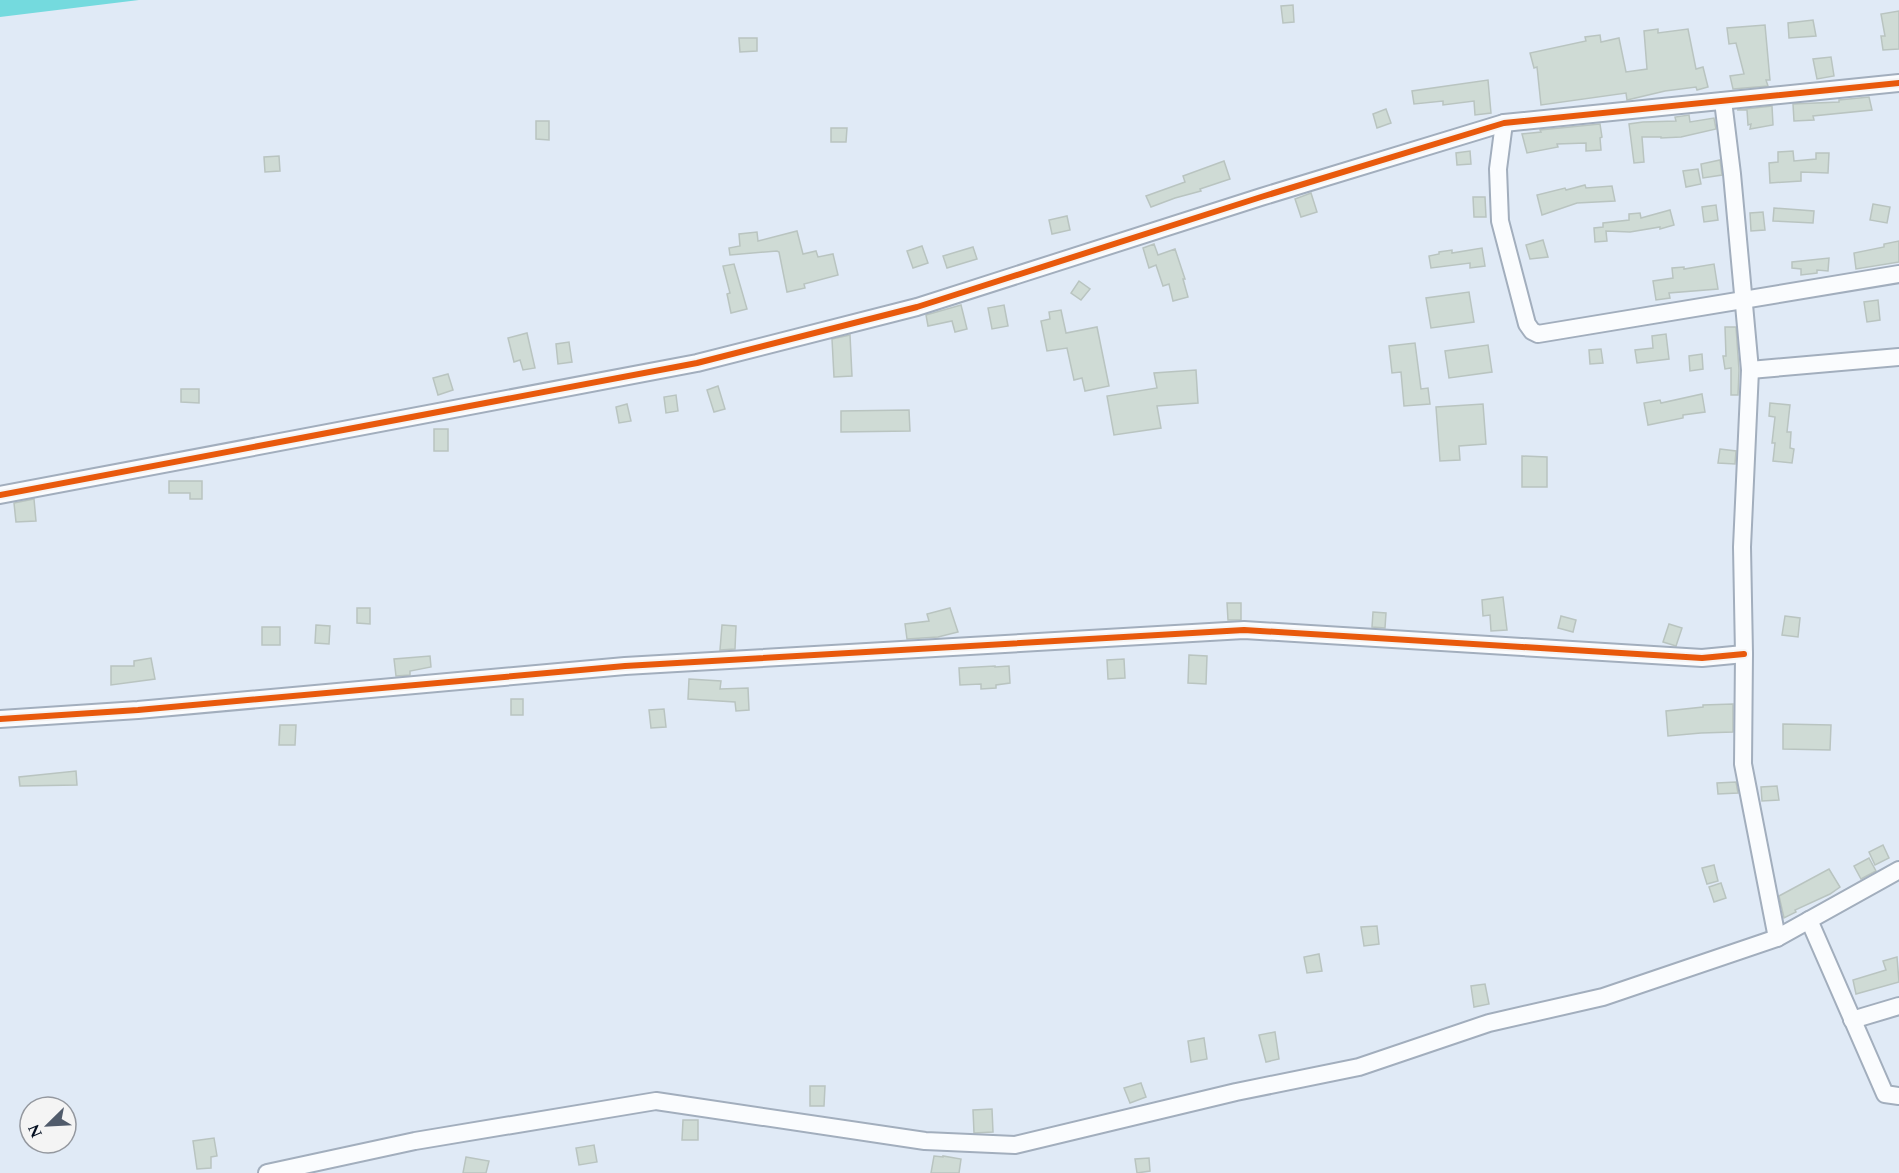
<svg xmlns="http://www.w3.org/2000/svg" width="1899" height="1173" font-family="Spectral,serif">
  <rect width="100%" height="100%" fill="#e0eaf6"/>
  <path fill="#74dade" d="M 0,0 L 139,0 L 0,17 Z"/>
  <g fill="#cfdbd5" stroke="#b9c4c0" stroke-width="1.5">
    <path d="M 1293,5 L 1294,22 L 1283,23 L 1281,6 Z"/>
    <path d="M 1899,11 L 1899,49 L 1883,50 L 1881,36 L 1885,36 L 1881,14 Z"/>
    <path d="M 1813,20 L 1816,36 L 1789,38 L 1788,23 Z"/>
    <path d="M 1765,25 L 1770,80 L 1766,80 L 1768,86 L 1733,89 L 1730,76 L 1744,74 L 1736,43 L 1729,44 L 1727,28 Z"/>
    <path d="M 1658,29 L 1658,33 L 1688,29 L 1696,69 L 1703,67 L 1708,87 L 1697,90 L 1696,87 L 1665,91 L 1627,100 L 1626,93 L 1541,105 L 1537,67 L 1534,68 L 1530,53 L 1586,41 L 1585,37 L 1600,35 L 1601,42 L 1619,38 L 1626,72 L 1647,69 L 1644,31 Z"/>
    <path d="M 739,38 L 757,38 L 757,51 L 740,52 Z"/>
    <path d="M 1831,57 L 1834,76 L 1817,79 L 1813,59 Z"/>
    <path d="M 1488,80 L 1491,113 L 1475,115 L 1474,101 L 1443,105 L 1443,101 L 1414,104 L 1412,91 Z"/>
    <path d="M 1869,97 L 1872,110 L 1813,116 L 1814,120 L 1794,121 L 1793,104 L 1839,102 L 1839,100 Z"/>
    <path d="M 1772,106 L 1773,125 L 1750,129 L 1751,124 L 1748,125 L 1747,110 L 1737,110 Z"/>
    <path d="M 1386,109 L 1391,123 L 1377,128 L 1373,114 Z"/>
    <path d="M 1689,115 L 1690,122 L 1714,118 L 1716,129 L 1681,137 L 1661,138 L 1661,137 L 1642,137 L 1644,162 L 1634,163 L 1629,124 L 1643,122 L 1676,121 L 1675,117 Z"/>
    <path d="M 536,121 L 549,121 L 549,140 L 536,139 Z"/>
    <path d="M 1600,124 L 1602,137 L 1600,138 L 1601,150 L 1586,151 L 1586,143 L 1557,144 L 1558,147 L 1527,153 L 1522,134 L 1541,132 L 1540,130 Z"/>
    <path d="M 831,128 L 847,128 L 846,142 L 831,142 Z"/>
    <path d="M 1470,151 L 1471,164 L 1457,165 L 1456,153 Z"/>
    <path d="M 1793,151 L 1794,161 L 1816,159 L 1816,153 L 1829,153 L 1828,173 L 1801,172 L 1801,181 L 1770,183 L 1769,163 L 1778,162 L 1778,152 Z"/>
    <path d="M 279,156 L 280,171 L 265,172 L 264,157 Z"/>
    <path d="M 1720,160 L 1722,175 L 1703,178 L 1701,164 Z"/>
    <path d="M 1224,161 L 1230,179 L 1200,189 L 1201,191 L 1175,198 L 1151,207 L 1146,196 L 1185,182 L 1183,176 Z"/>
    <path d="M 1698,169 L 1701,184 L 1686,187 L 1683,171 Z"/>
    <path d="M 1585,185 L 1586,188 L 1612,186 L 1615,201 L 1577,203 L 1542,215 L 1537,195 L 1565,188 L 1566,190 Z"/>
    <path d="M 1311,193 L 1317,212 L 1301,217 L 1295,199 Z"/>
    <path d="M 1473,197 L 1485,197 L 1486,217 L 1474,217 Z"/>
    <path d="M 1873,204 L 1890,207 L 1887,223 L 1870,220 Z"/>
    <path d="M 1716,205 L 1718,220 L 1704,222 L 1702,207 Z"/>
    <path d="M 1774,208 L 1814,211 L 1813,223 L 1773,221 Z"/>
    <path d="M 1670,210 L 1674,225 L 1660,229 L 1660,227 L 1630,232 L 1606,231 L 1607,241 L 1595,242 L 1594,228 L 1603,227 L 1603,223 L 1629,220 L 1629,214 L 1640,213 L 1641,218 Z"/>
    <path d="M 1763,212 L 1765,230 L 1751,231 L 1750,213 Z"/>
    <path d="M 1067,216 L 1070,230 L 1052,234 L 1049,220 Z"/>
    <path d="M 797,231 L 803,254 L 816,251 L 818,257 L 833,254 L 838,275 L 804,284 L 805,288 L 787,292 L 779,252 L 777,251 L 730,255 L 729,248 L 740,246 L 739,234 L 757,232 L 758,241 Z"/>
    <path d="M 1543,240 L 1548,257 L 1530,259 L 1526,245 Z"/>
    <path d="M 1899,241 L 1899,262 L 1856,269 L 1854,253 L 1884,247 L 1884,244 Z"/>
    <path d="M 1154,244 L 1158,255 L 1175,249 L 1185,279 L 1183,279 L 1188,297 L 1173,301 L 1169,284 L 1163,286 L 1156,265 L 1149,268 L 1143,248 Z"/>
    <path d="M 922,246 L 928,263 L 913,268 L 907,251 Z"/>
    <path d="M 973,247 L 977,259 L 947,268 L 943,256 Z"/>
    <path d="M 1482,248 L 1485,266 L 1470,268 L 1470,263 L 1431,268 L 1429,256 L 1439,254 L 1439,252 L 1452,250 L 1452,253 Z"/>
    <path d="M 1829,258 L 1828,271 L 1817,270 L 1817,273 L 1801,275 L 1801,269 L 1792,268 L 1792,262 Z"/>
    <path d="M 734,264 L 747,309 L 731,313 L 727,294 L 730,293 L 723,266 Z"/>
    <path d="M 1714,264 L 1718,289 L 1669,293 L 1670,298 L 1656,300 L 1653,281 L 1673,278 L 1672,268 L 1684,267 L 1684,269 Z"/>
    <path d="M 1079,281 L 1090,289 L 1081,300 L 1071,293 Z"/>
    <path d="M 1469,292 L 1474,322 L 1431,328 L 1426,298 Z"/>
    <path d="M 1878,300 L 1880,320 L 1867,322 L 1864,302 Z"/>
    <path d="M 961,305 L 967,329 L 955,332 L 952,321 L 928,326 L 926,315 Z"/>
    <path d="M 1004,305 L 1008,326 L 992,329 L 988,308 Z"/>
    <path d="M 1061,310 L 1066,333 L 1097,327 L 1109,386 L 1085,391 L 1082,378 L 1074,380 L 1067,348 L 1047,351 L 1041,321 L 1050,319 L 1049,312 Z"/>
    <path d="M 1725,327 L 1736,327 L 1739,370 L 1738,395 L 1731,395 L 1731,368 L 1725,369 L 1723,356 L 1726,356 Z"/>
    <path d="M 527,333 L 535,368 L 523,370 L 520,360 L 514,362 L 508,338 Z"/>
    <path d="M 1666,334 L 1669,359 L 1637,363 L 1635,350 L 1653,348 L 1652,336 Z"/>
    <path d="M 850,335 L 852,376 L 834,377 L 832,339 Z"/>
    <path d="M 569,342 L 572,362 L 558,364 L 556,344 Z"/>
    <path d="M 1415,343 L 1421,389 L 1428,388 L 1430,404 L 1404,406 L 1401,372 L 1392,373 L 1389,346 Z"/>
    <path d="M 1488,345 L 1492,372 L 1449,378 L 1445,351 Z"/>
    <path d="M 1601,349 L 1603,363 L 1590,364 L 1589,350 Z"/>
    <path d="M 1702,354 L 1703,369 L 1690,371 L 1689,356 Z"/>
    <path d="M 1196,370 L 1198,403 L 1157,406 L 1161,428 L 1114,435 L 1107,396 L 1157,388 L 1154,373 Z"/>
    <path d="M 448,374 L 453,390 L 438,395 L 433,378 Z"/>
    <path d="M 718,386 L 725,409 L 714,412 L 707,390 Z"/>
    <path d="M 181,389 L 199,389 L 199,403 L 181,402 Z"/>
    <path d="M 1702,394 L 1705,412 L 1683,415 L 1683,418 L 1648,425 L 1644,403 L 1660,400 L 1661,403 Z"/>
    <path d="M 676,395 L 678,411 L 666,413 L 664,397 Z"/>
    <path d="M 1770,403 L 1790,405 L 1787,432 L 1791,432 L 1790,448 L 1794,449 L 1792,463 L 1773,461 L 1775,443 L 1772,443 L 1775,417 L 1769,416 Z"/>
    <path d="M 627,404 L 631,421 L 619,423 L 616,407 Z"/>
    <path d="M 1483,404 L 1486,444 L 1459,446 L 1460,460 L 1440,461 L 1436,407 Z"/>
    <path d="M 909,410 L 910,431 L 841,432 L 841,411 Z"/>
    <rect x="434" y="429" width="14" height="22"/>
    <path d="M 1720,449 L 1736,451 L 1735,464 L 1718,463 Z"/>
    <path d="M 1522,456 L 1547,457 L 1547,487 L 1522,487 Z"/>
    <path d="M 169,481 L 202,481 L 202,499 L 190,499 L 190,493 L 169,493 Z"/>
    <path d="M 34,499 L 36,521 L 16,522 L 14,503 Z"/>
    <path d="M 1503,597 L 1507,630 L 1491,631 L 1490,615 L 1483,616 L 1482,600 Z"/>
    <path d="M 1227,603 L 1241,603 L 1241,620 L 1228,620 Z"/>
    <path d="M 357,608 L 370,608 L 370,624 L 357,623 Z"/>
    <path d="M 950,608 L 958,632 L 938,637 L 907,639 L 905,624 L 929,621 L 927,614 Z"/>
    <path d="M 1373,612 L 1386,613 L 1385,628 L 1372,627 Z"/>
    <path d="M 1561,616 L 1576,620 L 1573,632 L 1558,628 Z"/>
    <path d="M 1785,616 L 1800,618 L 1798,637 L 1782,635 Z"/>
    <path d="M 1669,624 L 1682,628 L 1676,646 L 1663,642 Z"/>
    <path d="M 316,625 L 330,626 L 329,644 L 315,643 Z"/>
    <path d="M 722,625 L 736,626 L 735,649 L 720,650 Z"/>
    <rect x="262" y="627" width="18" height="18"/>
    <path d="M 1189,655 L 1207,656 L 1206,684 L 1188,683 Z"/>
    <path d="M 430,656 L 431,667 L 410,671 L 410,675 L 396,676 L 394,659 Z"/>
    <path d="M 151,658 L 155,679 L 111,685 L 111,666 L 134,666 L 134,661 Z"/>
    <path d="M 1124,659 L 1125,678 L 1108,679 L 1107,660 Z"/>
    <path d="M 995,666 L 995,667 L 1009,666 L 1010,683 L 996,685 L 996,688 L 981,689 L 981,684 L 960,685 L 959,668 Z"/>
    <path d="M 689,679 L 721,681 L 720,689 L 748,688 L 749,710 L 736,711 L 735,702 L 688,699 Z"/>
    <rect x="511" y="699" width="12" height="16"/>
    <path d="M 1733,704 L 1733,732 L 1701,733 L 1668,736 L 1666,711 L 1703,707 L 1703,705 Z"/>
    <path d="M 664,709 L 666,727 L 651,728 L 649,710 Z"/>
    <path d="M 1783,724 L 1831,725 L 1830,750 L 1783,749 Z"/>
    <path d="M 280,725 L 296,725 L 295,745 L 279,745 Z"/>
    <path d="M 76,771 L 77,785 L 20,786 L 19,777 Z"/>
    <path d="M 1736,782 L 1738,793 L 1718,794 L 1717,783 Z"/>
    <path d="M 1777,786 L 1779,800 L 1762,801 L 1761,787 Z"/>
    <path d="M 1883,845 L 1889,858 L 1875,865 L 1869,852 Z"/>
    <path d="M 1869,858 L 1876,871 L 1861,879 L 1854,866 Z"/>
    <path d="M 1714,865 L 1718,881 L 1707,884 L 1702,868 Z"/>
    <path d="M 1829,869 L 1840,887 L 1830,894 L 1795,910 L 1796,912 L 1784,918 L 1779,896 Z"/>
    <path d="M 1721,883 L 1726,898 L 1714,902 L 1709,887 Z"/>
    <path d="M 1377,926 L 1379,944 L 1364,946 L 1361,927 Z"/>
    <path d="M 1319,954 L 1322,971 L 1307,973 L 1304,957 Z"/>
    <path d="M 1897,957 L 1899,982 L 1856,994 L 1853,980 L 1886,970 L 1883,961 Z"/>
    <path d="M 1485,984 L 1489,1004 L 1474,1007 L 1471,986 Z"/>
    <path d="M 1275,1032 L 1279,1059 L 1266,1062 L 1259,1035 Z"/>
    <path d="M 1204,1038 L 1207,1059 L 1191,1062 L 1188,1041 Z"/>
    <path d="M 1141,1083 L 1146,1097 L 1130,1103 L 1124,1088 Z"/>
    <path d="M 810,1086 L 825,1086 L 824,1106 L 810,1106 Z"/>
    <path d="M 992,1109 L 993,1132 L 974,1133 L 973,1110 Z"/>
    <path d="M 683,1120 L 698,1120 L 698,1140 L 682,1140 Z"/>
    <path d="M 214,1138 L 217,1156 L 211,1157 L 211,1168 L 197,1169 L 193,1141 Z"/>
    <path d="M 594,1145 L 597,1162 L 579,1165 L 576,1148 Z"/>
    <path d="M 934,1156 L 943,1157 L 943,1156 L 961,1159 L 959,1173 L 931,1173 Z"/>
    <path d="M 466,1157 L 489,1161 L 486,1173 L 463,1173 Z"/>
    <path d="M 1149,1158 L 1150,1171 L 1137,1173 L 1135,1159 Z"/>
  </g>
  <g fill="none" stroke-linecap="round" stroke-linejoin="round">
    <g stroke="#a2aebd" stroke-width="20">
      <g id="street">
        <path d="M 1723,101 L 1732,174 L 1750,370 L 1742,547 L 1744,654 L 1743,764 L 1777,938"/>
        <path d="M 1504,123 L 1498,169 L 1500,221 L 1527,324 L 1532,331 L 1538,334 L 1899,274"/>
        <path d="M 1750,370 L 1899,357"/>
        <path d="M 0,495 L 697,363 L 917,307 L 1261,197 L 1504,123 L 1899,83"/>
        <path d="M 0,719 L 138,710 L 625,666 L 1244,630 L 1702,658 L 1744,654"/>
        <path d="M 1809,920 L 1885,1094 L 1899,1096"/>
        <path d="M 1852,1020 L 1899,1006"/>
        <path d="M 267,1173 L 415,1141 L 656,1101 L 925,1141 L 1015,1145 L 1236,1092 L 1359,1067 L 1489,1023 L 1603,997 L 1777,938 L 1899,870"/>
      </g>
    </g>
    <use href="#street" stroke="#fafcfe" stroke-width="16"/>
    <g stroke="#f4f4f4" stroke-width="10">
      <g id="cycleway">
        <path d="M 0,495 L 697,363 L 917,307 L 1261,197 L 1504,123 L 1899,83"/>
        <path d="M 0,719 L 138,710 L 625,666 L 1244,630 L 1702,658 L 1744,654"/>
      </g>
    </g>
    <use href="#cycleway" stroke="#e8590c" stroke-width="6"/>
  </g>
  <g transform="translate(48 1125) rotate(246)"><circle r="28" fill="#f4f4f4" stroke="#94989f" stroke-width="1.5"/>
  <path d="M0-4.5L10 22L0 15L-10 22Z" fill="#505b6b"/>
  <text y="-9" font-size="16" font-weight="bold" text-anchor="middle" fill="#030e20">N</text>
  </g>
</svg>
